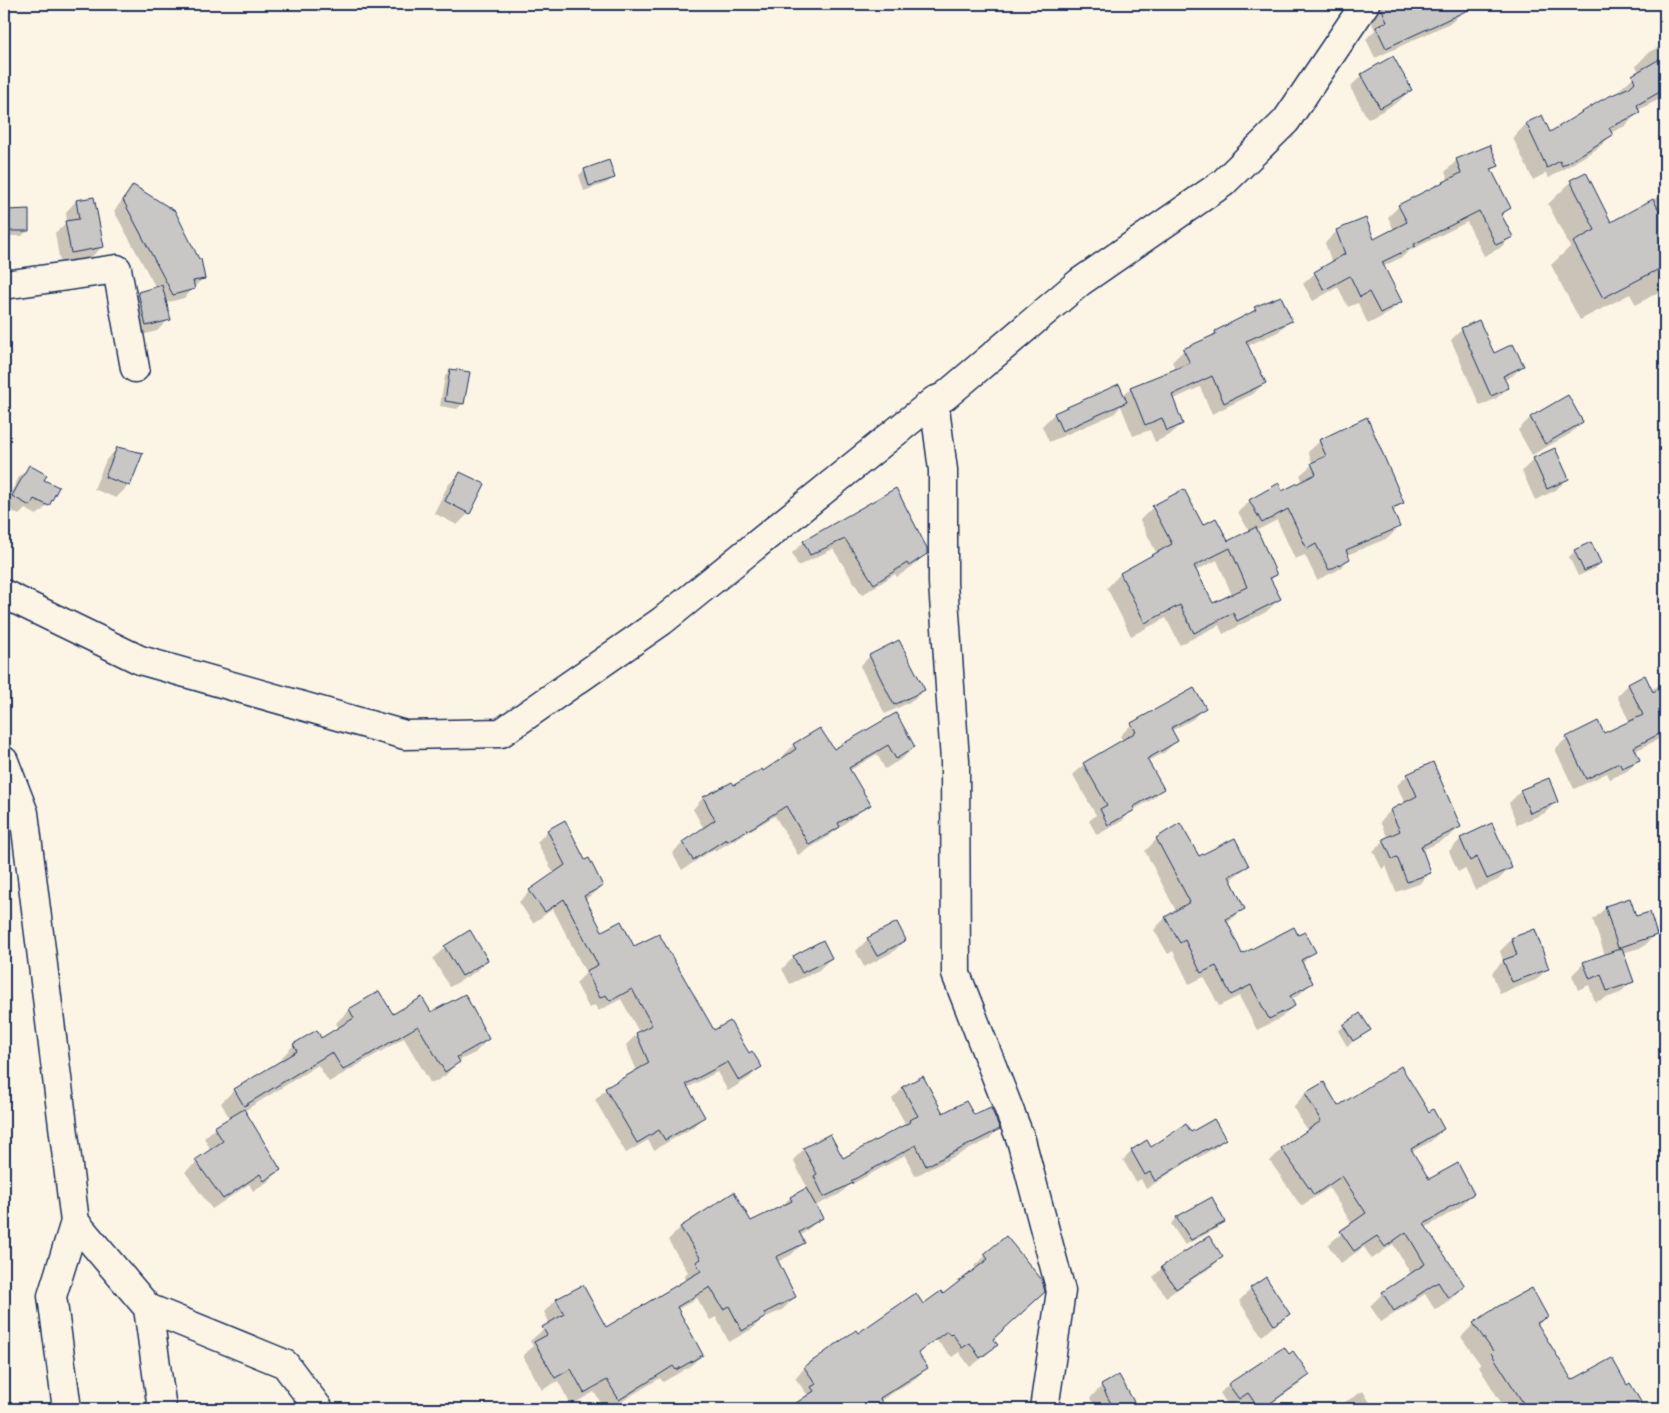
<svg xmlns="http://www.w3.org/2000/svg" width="1669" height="1413" font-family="Sriracha,sans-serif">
  <rect width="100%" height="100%" fill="#fcf5e5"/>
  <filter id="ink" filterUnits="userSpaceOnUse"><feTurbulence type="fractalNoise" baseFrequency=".02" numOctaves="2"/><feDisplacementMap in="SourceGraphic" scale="10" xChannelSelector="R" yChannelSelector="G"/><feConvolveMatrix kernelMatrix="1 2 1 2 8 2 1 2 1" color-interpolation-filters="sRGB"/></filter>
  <g filter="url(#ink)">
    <g fill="#0003" fill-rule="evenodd">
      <path d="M 1377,4 L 1407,4 L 1410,10 L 1420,4 L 1468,4 L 1460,8 L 1463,11 L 1452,22 L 1375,58 L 1366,39 L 1375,30 L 1370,18 Z"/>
      <path d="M 1665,44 L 1665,104 L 1662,98 L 1638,110 L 1639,112 L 1625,126 L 1610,133 L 1612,135 L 1598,148 L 1549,178 L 1546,173 L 1533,180 L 1513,138 L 1526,124 L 1541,117 L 1549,134 L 1621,92 L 1619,90 L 1639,72 L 1636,66 L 1649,52 Z"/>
      <path d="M 1362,75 L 1410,90 L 1398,102 L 1368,119 L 1350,87 Z"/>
      <path d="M 1457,160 L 1497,165 L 1491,172 L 1509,208 L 1501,216 L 1511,237 L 1500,248 L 1484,256 L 1467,222 L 1409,251 L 1402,257 L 1382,267 L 1400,302 L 1389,313 L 1368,324 L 1358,303 L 1348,307 L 1338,287 L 1313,301 L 1303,284 L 1315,273 L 1332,263 L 1325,243 L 1336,232 L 1365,220 L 1373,240 L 1394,230 L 1388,217 L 1399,206 L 1449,181 L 1445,172 Z"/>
      <path d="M 585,170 L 613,178 L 607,183 L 584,191 L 579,175 Z"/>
      <path d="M 1585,174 L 1610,224 L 1665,193 L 1665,288 L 1636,305 L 1630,294 L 1580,320 L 1551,265 L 1570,247 L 1548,204 L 1571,182 Z"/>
      <path d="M 133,186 L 203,278 L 184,298 L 165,303 L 169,319 L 157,331 L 134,337 L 126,305 L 138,293 L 156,288 L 114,211 Z"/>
      <path d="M 76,201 L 102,247 L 91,257 L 60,263 L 55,233 L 67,222 L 66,212 Z"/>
      <path d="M 7,211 L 28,230 L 22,236 L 4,236 L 4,214 Z"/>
      <path d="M 1281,298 L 1290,320 L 1278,332 L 1247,346 L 1265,382 L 1253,394 L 1212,414 L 1200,387 L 1172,400 L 1182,423 L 1170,435 L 1155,442 L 1150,430 L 1133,436 L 1121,406 L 1114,414 L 1049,442 L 1042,426 L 1054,414 L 1119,385 L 1123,395 L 1131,388 L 1176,370 L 1172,362 L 1184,350 L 1208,339 L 1215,332 L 1248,315 L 1255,309 Z"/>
      <path d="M 1462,329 L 1493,355 L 1523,366 L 1512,376 L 1504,380 L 1507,388 L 1497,398 L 1480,406 L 1451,340 Z"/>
      <path d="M 451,370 L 463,403 L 457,409 L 440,406 L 445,376 Z"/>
      <path d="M 1568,397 L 1582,422 L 1570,434 L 1532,455 L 1518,430 L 1530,418 Z"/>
      <path d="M 1320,441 L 1403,502 L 1393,512 L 1399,527 L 1388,538 L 1347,555 L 1349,559 L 1338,570 L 1317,580 L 1305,555 L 1295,559 L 1277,520 L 1256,531 L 1276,575 L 1270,581 L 1279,599 L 1266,612 L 1223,634 L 1219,625 L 1180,645 L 1166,618 L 1131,636 L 1107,588 L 1120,574 L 1157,554 L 1140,520 L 1153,507 L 1202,527 L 1227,542 L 1249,531 L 1238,512 L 1250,501 L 1282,493 L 1303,482 L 1300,475 L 1313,464 L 1308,452 ZM 1217,560 L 1232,595 L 1212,605 L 1195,571 Z"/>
      <path d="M 118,448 L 141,454 L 128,486 L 116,498 L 94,489 L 106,460 Z"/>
      <path d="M 1534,459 L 1568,478 L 1556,490 L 1535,500 L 1522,471 Z"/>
      <path d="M 29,467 L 43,480 L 48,505 L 37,515 L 25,509 L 19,515 L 4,506 L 19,477 Z"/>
      <path d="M 460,473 L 469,513 L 457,525 L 434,513 L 448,485 Z"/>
      <path d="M 896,490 L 926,553 L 914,565 L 897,577 L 895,574 L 862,595 L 833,549 L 798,566 L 792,553 L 804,542 Z"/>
      <path d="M 1575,551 L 1599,563 L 1594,569 L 1578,576 L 1569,557 Z"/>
      <path d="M 870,656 L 923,690 L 914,700 L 885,714 L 860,666 Z"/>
      <path d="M 1644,677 L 1651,690 L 1665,682 L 1665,736 L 1635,751 L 1638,760 L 1627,771 L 1610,779 L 1607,773 L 1574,789 L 1555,749 L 1567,738 L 1603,735 L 1630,723 L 1617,696 L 1628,685 Z"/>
      <path d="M 1194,689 L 1204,707 L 1193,719 L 1171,731 L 1176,741 L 1165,752 L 1147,762 L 1162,789 L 1151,800 L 1131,811 L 1122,821 L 1097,835 L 1089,821 L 1096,815 L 1073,775 L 1084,764 L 1123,741 L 1120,736 L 1132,724 Z"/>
      <path d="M 895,715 L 914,747 L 903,758 L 885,769 L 877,754 L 849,771 L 869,804 L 828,837 L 798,855 L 775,816 L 715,851 L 714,849 L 682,870 L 672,853 L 683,843 L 704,829 L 693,809 L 703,798 L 731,783 L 733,787 L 763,773 L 785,758 L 783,756 L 794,745 L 833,751 Z"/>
      <path d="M 1408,775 L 1460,827 L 1449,837 L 1421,851 L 1430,873 L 1419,884 L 1396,892 L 1386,866 L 1382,869 L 1373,851 L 1388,838 L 1380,822 L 1390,811 L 1405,804 L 1397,785 Z"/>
      <path d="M 1548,780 L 1557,801 L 1545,813 L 1517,825 L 1509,803 L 1521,791 Z"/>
      <path d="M 548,831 L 585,862 L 602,886 L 585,900 L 602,933 L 634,948 L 714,1032 L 748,1055 L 760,1067 L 749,1078 L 728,1091 L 717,1072 L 687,1088 L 703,1117 L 692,1128 L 654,1150 L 648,1140 L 626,1153 L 595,1100 L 606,1089 L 637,1071 L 626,1045 L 639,1032 L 621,999 L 598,1011 L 595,1005 L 589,1008 L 576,983 L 586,973 L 553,909 L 533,923 L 519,902 L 530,891 L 554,874 L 537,842 Z"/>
      <path d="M 1157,839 L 1198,858 L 1248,866 L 1230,880 L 1244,909 L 1226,924 L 1242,956 L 1298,937 L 1314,951 L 1303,963 L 1311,983 L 1299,995 L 1290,1000 L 1293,1006 L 1281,1018 L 1257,1030 L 1239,996 L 1219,1006 L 1204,977 L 1189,984 L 1173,951 L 1168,954 L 1154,930 L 1165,918 L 1176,911 L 1145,851 Z"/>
      <path d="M 1461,839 L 1510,868 L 1498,880 L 1475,890 L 1465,868 L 1458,872 L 1449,851 Z"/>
      <path d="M 1629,900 L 1635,918 L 1655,935 L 1643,947 L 1622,953 L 1632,981 L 1620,993 L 1595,1002 L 1589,985 L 1578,990 L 1572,975 L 1584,963 L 1605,955 L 1593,920 L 1605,908 Z"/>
      <path d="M 868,939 L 905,940 L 893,952 L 864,967 L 856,951 Z"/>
      <path d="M 1512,939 L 1548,968 L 1536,980 L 1500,994 L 1492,973 L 1503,961 L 1500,951 Z"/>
      <path d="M 445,947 L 487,960 L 475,972 L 450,987 L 433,959 Z"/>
      <path d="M 794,957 L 831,958 L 819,970 L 790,984 L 782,969 Z"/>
      <path d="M 349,1010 L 392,1016 L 431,1014 L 488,1039 L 475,1053 L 458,1061 L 445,1076 L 431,1084 L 404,1038 L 329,1082 L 318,1065 L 244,1111 L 280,1170 L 269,1181 L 253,1191 L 249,1184 L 212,1209 L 185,1172 L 211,1150 L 204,1138 L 215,1128 L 230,1119 L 221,1103 L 234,1090 L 282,1061 L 281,1058 L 294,1045 L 321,1040 L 339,1028 L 336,1023 Z"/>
      <path d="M 1344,1026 L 1369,1030 L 1347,1046 L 1338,1031 Z"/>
      <path d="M 1323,1084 L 1337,1107 L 1428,1113 L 1443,1129 L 1430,1142 L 1411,1152 L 1428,1181 L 1472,1194 L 1460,1207 L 1425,1228 L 1463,1286 L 1451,1299 L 1435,1310 L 1425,1294 L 1381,1322 L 1370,1306 L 1383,1293 L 1411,1274 L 1393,1244 L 1372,1259 L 1364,1247 L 1341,1263 L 1328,1245 L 1352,1224 L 1329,1188 L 1301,1206 L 1270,1161 L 1282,1149 L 1308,1132 L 1293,1107 L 1305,1094 Z"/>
      <path d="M 903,1088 L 943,1115 L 973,1117 L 998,1129 L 988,1140 L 915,1176 L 905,1155 L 847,1187 L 840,1194 L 815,1206 L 821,1218 L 800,1236 L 803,1243 L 791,1255 L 777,1262 L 795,1297 L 782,1310 L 762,1319 L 752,1329 L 729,1342 L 716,1317 L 710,1320 L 697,1298 L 677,1310 L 702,1355 L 689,1367 L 663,1382 L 660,1378 L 609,1409 L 605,1409 L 594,1392 L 571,1405 L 558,1381 L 542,1390 L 523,1356 L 533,1346 L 530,1341 L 550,1324 L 544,1312 L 556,1300 L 605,1329 L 687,1281 L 684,1276 L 688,1272 L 668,1240 L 680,1228 L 734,1194 L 751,1223 L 780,1208 L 790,1198 L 805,1190 L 806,1185 L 793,1160 L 804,1149 L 829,1136 L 842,1160 L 906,1125 L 892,1099 Z"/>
      <path d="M 1191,1134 L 1224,1139 L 1216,1147 L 1198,1158 L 1197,1156 L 1146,1189 L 1141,1179 L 1136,1182 L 1123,1160 L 1132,1151 L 1150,1149 Z"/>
      <path d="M 1211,1199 L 1223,1222 L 1218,1228 L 1185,1245 L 1171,1224 L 1176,1218 Z"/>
      <path d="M 1006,1238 L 1041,1280 L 1043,1294 L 1004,1328 L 993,1341 L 996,1345 L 986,1355 L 970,1367 L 959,1352 L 952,1357 L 936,1340 L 917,1354 L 926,1368 L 916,1378 L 880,1401 L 883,1409 L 789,1409 L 803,1400 L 807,1394 L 795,1378 L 805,1368 L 857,1335 L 943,1296 L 977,1269 L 974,1266 Z"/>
      <path d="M 1221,1257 L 1213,1266 L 1166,1297 L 1153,1277 L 1162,1268 Z"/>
      <path d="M 1251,1289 L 1288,1314 L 1262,1336 L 1239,1301 Z"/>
      <path d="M 1546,1317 L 1537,1326 L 1572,1382 L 1626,1386 L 1630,1384 L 1644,1409 L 1505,1409 L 1479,1367 L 1481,1365 L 1461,1337 L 1474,1324 Z"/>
      <path d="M 1308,1375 L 1300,1384 L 1263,1409 L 1245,1409 L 1239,1401 L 1229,1407 L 1220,1393 L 1229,1384 Z"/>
      <path d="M 1102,1386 L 1134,1405 L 1130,1409 L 1096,1409 L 1090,1398 Z"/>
      <path d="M 1363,1391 L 1372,1406 L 1369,1409 L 1334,1409 Z"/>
      <path d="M 1330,1405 L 1333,1409 L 1324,1409 Z"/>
    </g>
    <g fill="#c8c7c6" stroke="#1b2f5e" fill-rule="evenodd">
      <path d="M 1380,4 L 1481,4 L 1386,48 L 1376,27 L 1387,22 Z"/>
      <path d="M 1393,56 L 1412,90 L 1380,108 L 1361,74 Z"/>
      <path d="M 1665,56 L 1665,89 L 1637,105 L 1640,113 L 1609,128 L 1613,135 L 1562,166 L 1560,161 L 1547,168 L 1526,123 L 1542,115 L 1550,132 L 1603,99 L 1630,87 L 1635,82 L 1632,75 Z"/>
      <path d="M 1490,145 L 1499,166 L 1491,169 L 1511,208 L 1501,214 L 1513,237 L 1496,245 L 1479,211 L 1414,244 L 1415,246 L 1382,262 L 1402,302 L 1380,313 L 1369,292 L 1360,297 L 1350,276 L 1324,290 L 1314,272 L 1345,254 L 1336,230 L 1366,218 L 1374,239 L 1407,222 L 1398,205 L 1461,173 L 1456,159 Z"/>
      <path d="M 609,160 L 615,178 L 589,186 L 584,169 Z"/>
      <path d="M 1586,172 L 1611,222 L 1653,199 L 1660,212 L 1665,209 L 1665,266 L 1603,298 L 1573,242 L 1595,230 L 1570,180 Z"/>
      <path d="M 133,185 L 175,211 L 199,259 L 201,259 L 205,279 L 193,281 L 195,289 L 173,295 L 123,200 Z"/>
      <path d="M 94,197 L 104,247 L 71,253 L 65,221 L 79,219 L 76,200 Z"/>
      <path d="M 29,209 L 29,231 L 7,231 L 7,210 Z"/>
      <path d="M 162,285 L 171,320 L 146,326 L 138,292 Z"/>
      <path d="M 1281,296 L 1292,321 L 1246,341 L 1266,383 L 1224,403 L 1212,376 L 1172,395 L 1183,424 L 1167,431 L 1162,418 L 1145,425 L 1130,387 L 1190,363 L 1183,349 L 1216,334 L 1215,331 L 1256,310 L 1254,307 Z"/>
      <path d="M 1479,320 L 1494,353 L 1513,344 L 1524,366 L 1503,376 L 1509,388 L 1491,396 L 1461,328 Z"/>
      <path d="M 450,369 L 470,372 L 464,404 L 445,401 Z"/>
      <path d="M 1119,384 L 1127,402 L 1062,431 L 1054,413 Z"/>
      <path d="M 1568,395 L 1583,422 L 1545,444 L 1530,417 Z"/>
      <path d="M 1367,417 L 1404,503 L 1392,508 L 1400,527 L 1346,550 L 1350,559 L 1329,570 L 1316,544 L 1307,549 L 1288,509 L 1262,523 L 1249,500 L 1279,483 L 1282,491 L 1316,474 L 1311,463 L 1326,456 L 1319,440 Z"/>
      <path d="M 117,447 L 143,453 L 130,486 L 105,477 Z"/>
      <path d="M 1555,448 L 1569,479 L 1547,489 L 1533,458 Z"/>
      <path d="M 29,465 L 47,475 L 44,480 L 59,487 L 49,506 L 34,499 L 30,506 L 12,496 Z"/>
      <path d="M 460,472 L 485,484 L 470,514 L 445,501 Z"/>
      <path d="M 896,488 L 927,548 L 927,554 L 909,566 L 907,563 L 874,584 L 845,539 L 810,555 L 803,541 Z"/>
      <path d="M 1184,489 L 1203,525 L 1216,518 L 1228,541 L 1256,527 L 1277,575 L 1270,578 L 1281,599 L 1237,621 L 1233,613 L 1194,633 L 1180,605 L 1145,623 L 1120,573 L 1172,544 L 1152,506 ZM 1230,548 L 1247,587 L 1213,603 L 1194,566 Z"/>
      <path d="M 1591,542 L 1601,563 L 1584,571 L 1574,550 Z"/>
      <path d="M 899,640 L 925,690 L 894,705 L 869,655 Z"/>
      <path d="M 1645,675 L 1653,692 L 1665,686 L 1665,731 L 1634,747 L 1640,760 L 1622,768 L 1619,763 L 1586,779 L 1566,737 L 1598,721 L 1604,733 L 1643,715 L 1628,684 Z"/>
      <path d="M 1194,688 L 1206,708 L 1171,728 L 1178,741 L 1147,759 L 1164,789 L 1133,807 L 1135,810 L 1108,825 L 1100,809 L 1107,805 L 1083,763 L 1136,732 L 1131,723 Z"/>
      <path d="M 896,713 L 915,747 L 896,759 L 888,745 L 849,768 L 871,805 L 838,823 L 840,827 L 809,845 L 786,806 L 755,826 L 727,841 L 726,839 L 693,860 L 682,842 L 715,820 L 703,797 L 732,782 L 734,785 L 762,769 L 763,771 L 796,749 L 793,744 L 820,728 L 834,749 Z"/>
      <path d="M 1433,762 L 1461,827 L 1421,846 L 1431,873 L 1407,882 L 1397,857 L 1392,859 L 1383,839 L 1400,831 L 1390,810 L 1417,796 L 1407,774 Z"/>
      <path d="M 1549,778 L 1558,802 L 1530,813 L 1520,790 Z"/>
      <path d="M 565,820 L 585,860 L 589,858 L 603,886 L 584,896 L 602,931 L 621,921 L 634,946 L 659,934 L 714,1030 L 730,1021 L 749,1053 L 752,1051 L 762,1067 L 739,1081 L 728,1062 L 686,1084 L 705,1117 L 665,1140 L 659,1130 L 637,1143 L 605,1088 L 649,1063 L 636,1033 L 652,1025 L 632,989 L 610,1001 L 606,995 L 600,998 L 586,971 L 598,965 L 564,899 L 545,912 L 529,890 L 565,865 L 547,830 Z"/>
      <path d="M 1180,823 L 1199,856 L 1235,838 L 1249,866 L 1229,876 L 1245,909 L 1226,919 L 1242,954 L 1294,927 L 1298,935 L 1305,932 L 1316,952 L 1301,960 L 1313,983 L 1290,996 L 1295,1006 L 1269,1019 L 1251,985 L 1231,995 L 1216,966 L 1201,973 L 1185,940 L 1180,943 L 1165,917 L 1190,902 L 1156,838 Z"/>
      <path d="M 1492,823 L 1512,868 L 1487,879 L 1477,857 L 1470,861 L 1460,838 Z"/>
      <path d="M 1630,898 L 1636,916 L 1650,912 L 1657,935 L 1618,948 L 1605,906 Z"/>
      <path d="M 897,922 L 906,940 L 877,956 L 867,938 Z"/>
      <path d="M 1535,929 L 1549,969 L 1512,982 L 1503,960 L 1517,955 L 1511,938 Z"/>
      <path d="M 470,930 L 488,960 L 462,976 L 444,946 Z"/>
      <path d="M 823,940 L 832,958 L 802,973 L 793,956 Z"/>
      <path d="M 1622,948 L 1634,982 L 1607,991 L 1601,974 L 1590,979 L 1583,962 Z"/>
      <path d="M 379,991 L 393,1014 L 422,997 L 431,1012 L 465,994 L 489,1039 L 457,1057 L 460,1062 L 445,1072 L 418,1026 L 343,1070 L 332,1052 L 244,1106 L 234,1089 L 297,1051 L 293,1044 L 317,1030 L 321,1038 L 354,1018 L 349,1009 Z"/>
      <path d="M 1360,1013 L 1371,1030 L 1353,1041 L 1343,1025 Z"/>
      <path d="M 1401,1066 L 1429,1112 L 1433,1109 L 1444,1129 L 1411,1149 L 1429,1179 L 1458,1163 L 1474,1194 L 1446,1209 L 1447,1210 L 1424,1224 L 1465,1286 L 1448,1298 L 1438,1282 L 1394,1311 L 1382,1292 L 1425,1264 L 1406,1232 L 1385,1247 L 1377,1236 L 1354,1251 L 1340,1231 L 1366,1213 L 1342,1176 L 1314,1195 L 1281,1148 L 1321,1121 L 1305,1093 L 1324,1082 L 1338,1106 Z"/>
      <path d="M 923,1076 L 943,1113 L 966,1101 L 974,1115 L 991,1108 L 1000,1129 L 926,1166 L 916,1145 L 851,1181 L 853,1183 L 824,1197 L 814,1176 L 817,1174 L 803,1148 L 830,1134 L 843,1158 L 910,1122 L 909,1120 L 918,1116 L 902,1087 Z"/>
      <path d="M 244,1109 L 281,1170 L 264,1181 L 260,1174 L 223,1199 L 195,1160 L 223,1141 L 214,1127 Z"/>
      <path d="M 1214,1119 L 1226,1139 L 1207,1150 L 1206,1149 L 1155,1181 L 1150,1172 L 1145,1175 L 1131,1150 L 1147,1140 L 1151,1147 L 1186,1124 L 1191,1132 Z"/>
      <path d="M 806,1188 L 823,1218 L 799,1232 L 805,1243 L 776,1257 L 796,1297 L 764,1313 L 766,1317 L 742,1331 L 729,1306 L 723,1309 L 710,1287 L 677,1307 L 703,1355 L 676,1370 L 673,1366 L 619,1400 L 607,1380 L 584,1393 L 571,1369 L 555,1378 L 534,1342 L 547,1335 L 542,1327 L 564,1314 L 556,1299 L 583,1285 L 606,1327 L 701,1271 L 696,1262 L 701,1259 L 680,1227 L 734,1192 L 751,1221 L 792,1201 L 790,1197 Z"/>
      <path d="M 1212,1197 L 1225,1222 L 1191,1240 L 1176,1217 Z"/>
      <path d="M 1006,1236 L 1042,1280 L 1045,1292 L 993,1339 L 998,1345 L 980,1358 L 970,1343 L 962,1348 L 952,1333 L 950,1335 L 947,1331 L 918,1353 L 928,1368 L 880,1398 L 884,1409 L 787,1409 L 814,1391 L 811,1387 L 816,1384 L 804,1367 L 856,1330 L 858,1333 L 916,1293 L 923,1304 L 941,1291 L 943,1294 L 988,1259 L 984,1254 Z"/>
      <path d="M 1209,1236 L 1223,1257 L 1176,1289 L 1161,1267 Z"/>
      <path d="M 1266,1277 L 1290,1314 L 1274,1325 L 1250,1288 Z"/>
      <path d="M 1532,1288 L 1548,1317 L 1537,1323 L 1572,1380 L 1612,1358 L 1627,1385 L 1630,1383 L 1641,1402 L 1630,1409 L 1527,1409 L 1491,1353 L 1493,1351 L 1473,1323 L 1497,1307 Z"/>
      <path d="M 1284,1347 L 1289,1354 L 1293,1351 L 1310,1375 L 1262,1409 L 1259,1409 L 1248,1393 L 1239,1399 L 1228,1384 Z"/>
      <path d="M 1119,1375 L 1138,1409 L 1114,1409 L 1101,1385 Z"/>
    </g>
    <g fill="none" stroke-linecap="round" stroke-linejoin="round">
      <g stroke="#1b2f5e" stroke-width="31">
        <g id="minor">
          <path d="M 4,285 L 117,269 L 135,368"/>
          <path d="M 934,401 L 943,470 L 943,583 L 955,761 L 956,974 L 1021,1140 L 1061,1291 L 1044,1409"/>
          <path d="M 4,594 L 140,660 L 405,735 L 501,733 L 662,621 L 934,401 L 944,397 L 1080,282 L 1223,183 L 1286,121 L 1365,4"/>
          <path d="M 4,761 L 24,813 L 75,1222 L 148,1308 L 162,1409"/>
          <path d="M 148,1308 L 285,1364 L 319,1409"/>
          <path d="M 67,1409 L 52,1296 L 75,1222"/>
        </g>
      </g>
      <use href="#minor" stroke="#fcf5e5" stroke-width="28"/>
    </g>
  </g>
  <rect width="1669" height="1413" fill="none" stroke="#fcf5e5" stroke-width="20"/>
  <rect x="10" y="10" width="1649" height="1393" fill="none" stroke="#1b2f5e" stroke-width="2" filter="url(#ink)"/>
</svg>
